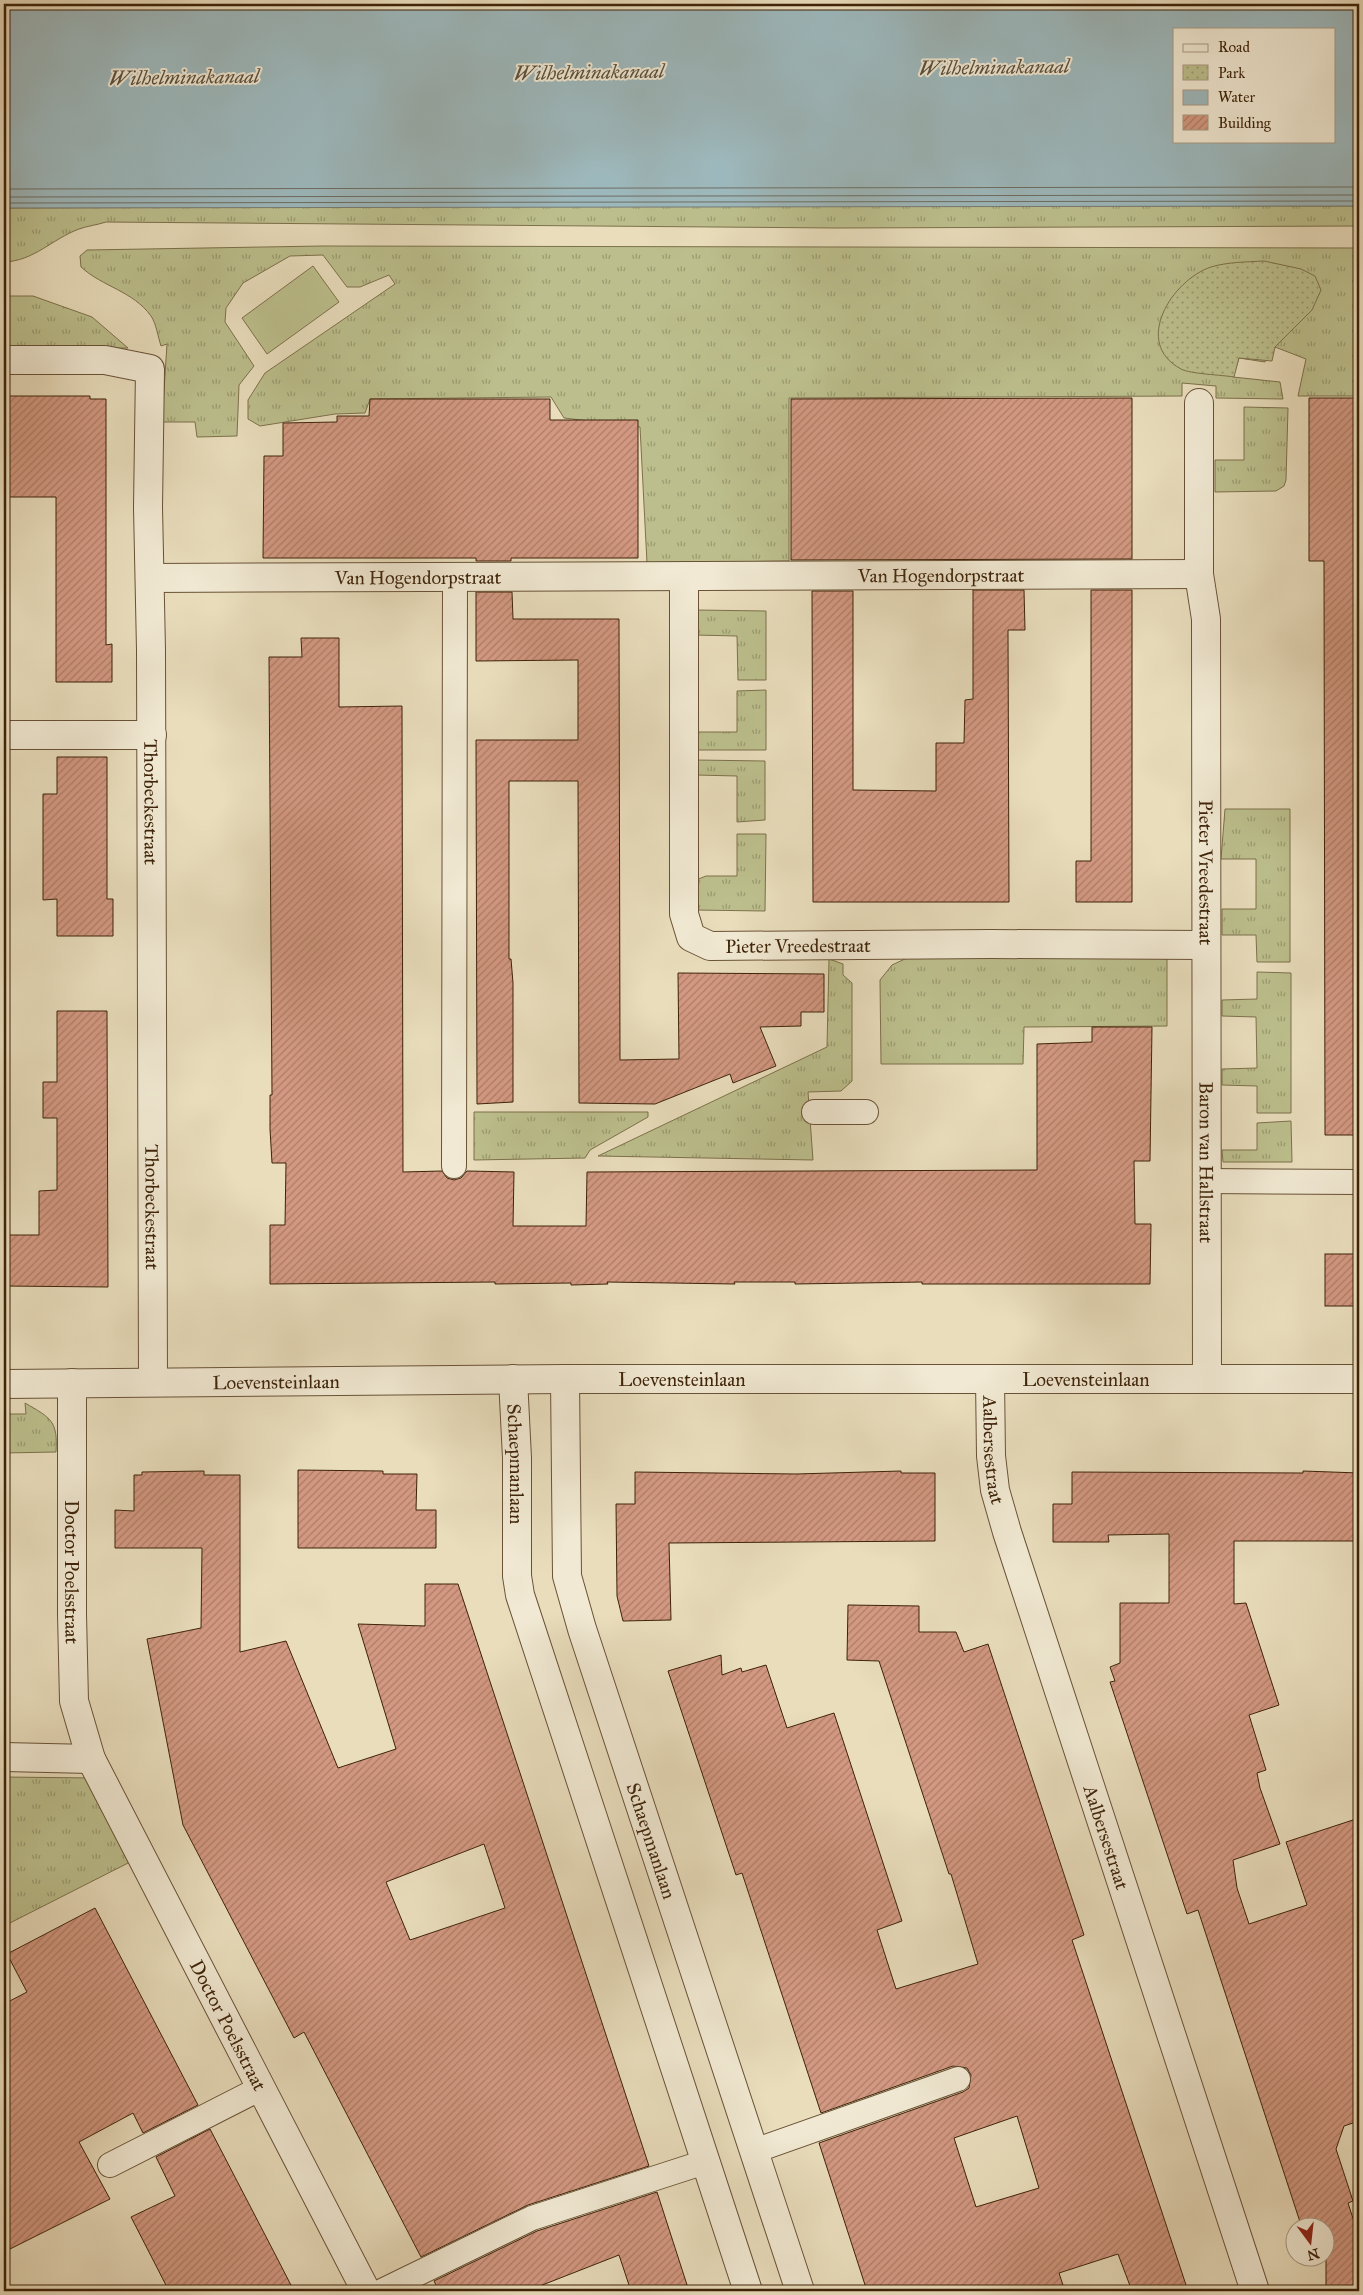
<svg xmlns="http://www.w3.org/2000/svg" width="1363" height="2295" font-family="'IM FELL Great Primer',serif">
  <defs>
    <pattern id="grass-tufts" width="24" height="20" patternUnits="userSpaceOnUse" patternTransform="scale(1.25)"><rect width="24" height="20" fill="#bcbf8d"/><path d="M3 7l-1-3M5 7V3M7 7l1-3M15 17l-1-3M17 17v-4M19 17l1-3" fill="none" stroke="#9a9b71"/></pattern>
    <pattern id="park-dots" width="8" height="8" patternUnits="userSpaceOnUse" patternTransform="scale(1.25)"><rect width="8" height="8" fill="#bcbf8d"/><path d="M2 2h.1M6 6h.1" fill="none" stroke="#9a9b71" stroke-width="1.8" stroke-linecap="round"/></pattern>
    <pattern id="building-hatch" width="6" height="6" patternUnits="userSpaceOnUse" patternTransform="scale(1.25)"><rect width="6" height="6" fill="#d39881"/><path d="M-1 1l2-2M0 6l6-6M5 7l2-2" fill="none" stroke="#ad7c68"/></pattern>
  </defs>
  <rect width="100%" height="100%" fill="#e9ddbc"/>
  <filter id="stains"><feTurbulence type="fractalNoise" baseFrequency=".004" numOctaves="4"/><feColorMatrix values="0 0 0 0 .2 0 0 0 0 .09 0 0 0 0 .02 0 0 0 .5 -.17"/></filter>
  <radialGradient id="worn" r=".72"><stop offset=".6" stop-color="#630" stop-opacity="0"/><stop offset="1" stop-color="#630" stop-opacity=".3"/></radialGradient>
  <g fill="url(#grass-tufts)" stroke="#7d714b">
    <path d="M 596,206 L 1359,206 L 1359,226 L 836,228 L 106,222 C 97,225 87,226 79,229 C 52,239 34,261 4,262 L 4,208 Z"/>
    <path d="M 322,246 L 1359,248 L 1359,396 L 1298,396 L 1306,359 L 1275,347 L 1265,362 L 1239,358 L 1233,377 L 1280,382 L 1283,399 L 1216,398 L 1216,386 L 1182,383 L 1182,396 L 789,398 L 789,561 L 647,563 L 640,427 L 564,418 L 551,397 L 370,399 L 365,413 L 335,414 L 260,426 L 248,419 L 248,400 L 265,373 L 395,284 L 389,275 L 360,287 L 347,287 L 323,255 L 290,256 L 243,283 L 226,308 L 225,322 L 254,366 L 239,385 L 237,436 L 197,437 L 195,422 L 162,422 L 167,344 L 161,346 C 158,337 156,323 151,316 C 133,291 103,287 81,267 L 80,256 L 87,250 Z"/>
    <path d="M 4,296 L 33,296 L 92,317 L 128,348 L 4,350 Z"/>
    <path d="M 1244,407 L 1288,408 L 1286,480 L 1284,486 L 1276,491 L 1215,492 L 1215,460 L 1244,460 Z"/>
    <path d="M 697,610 L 766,611 L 766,680 L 738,680 L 737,636 L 695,635 Z"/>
    <path d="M 766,690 L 766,750 L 695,750 L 696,732 L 737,732 L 737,691 Z"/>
    <path d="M 696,760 L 765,761 L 765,820 L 737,822 L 737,776 L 696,775 Z"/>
    <path d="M 1225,809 L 1290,809 L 1290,962 L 1257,962 L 1256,935 L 1222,935 L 1222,909 L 1256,909 L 1256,859 L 1221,859 Z"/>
    <path d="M 737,834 L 766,834 L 765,911 L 695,910 L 696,880 L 706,876 L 737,876 Z"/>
    <path d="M 907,958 L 1167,958 L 1167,1026 L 1024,1027 L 1023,1064 L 881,1064 L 880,980 L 892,965 Z"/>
    <path d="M 829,959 L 843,964 L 843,975 L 852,983 L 852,1081 L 841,1091 L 808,1092 L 813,1160 L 598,1156 L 827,1047 Z"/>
    <path d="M 1257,972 L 1291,973 L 1291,1113 L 1257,1113 L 1257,1086 L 1222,1085 L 1222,1069 L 1257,1068 L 1256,1017 L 1222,1016 L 1222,1000 L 1257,999 Z"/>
    <path d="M 474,1112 L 648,1112 L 648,1117 L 590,1150 L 585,1158 L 474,1160 Z"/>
    <path d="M 1291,1121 L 1292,1162 L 1223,1162 L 1222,1150 L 1257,1150 L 1257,1123 Z"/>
    <path d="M 25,1403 C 51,1418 58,1421 56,1452 L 4,1453 L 4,1414 L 26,1414 Z"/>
    <path d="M 4,1777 L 94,1778 L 134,1860 L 4,1926 Z"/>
  </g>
  <path fill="url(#park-dots)" stroke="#7d714b" d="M 1264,261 L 1301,269 L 1315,276 L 1321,290 L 1312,310 L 1275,347 L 1272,361 L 1239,358 L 1234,377 C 1223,375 1190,374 1181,369 C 1132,343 1172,280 1211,267 C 1227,262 1247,262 1264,261 Z"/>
  <path fill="#bcbf8d" stroke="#7d714b" d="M 313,266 L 339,302 L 267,354 L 242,318 Z"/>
  <path fill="#9db8bc" stroke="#777c74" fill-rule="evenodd" d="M 4,4 L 1359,4 L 1359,206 L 4,208 ZM 1174,29 L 1334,29 L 1334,141 L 1174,141 Z"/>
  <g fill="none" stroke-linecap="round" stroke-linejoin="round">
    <g stroke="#6e6e62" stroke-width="1">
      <path d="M 4,189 L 1359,187"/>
      <path d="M 4,197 L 1359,195"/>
      <path d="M 4,203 L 1359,201"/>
    </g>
  </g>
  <g fill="url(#building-hatch)" stroke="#3e2309" fill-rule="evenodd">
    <path d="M 4,396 L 90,396 L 90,399 L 106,399 L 106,645 L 112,644 L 112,682 L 56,682 L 56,497 L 4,497 Z"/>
    <path d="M 1132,398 L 1132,559 L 791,560 L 791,399 Z"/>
    <path d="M 1309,398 L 1359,398 L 1359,1135 L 1325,1135 L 1324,561 L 1309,561 Z"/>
    <path d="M 370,399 L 550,399 L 550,420 L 638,420 L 638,558 L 511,558 L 511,561 L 476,561 L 476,558 L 263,558 L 264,456 L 283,456 L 283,423 L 337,422 L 337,416 L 369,416 Z"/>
    <path d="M 973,590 L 1024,590 L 1025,630 L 1008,630 L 1009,902 L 813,902 L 812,591 L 853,591 L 853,790 L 936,791 L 936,743 L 964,743 L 965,700 L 973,699 Z"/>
    <path d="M 1091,590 L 1132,590 L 1132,902 L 1076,902 L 1076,861 L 1091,861 Z"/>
    <path d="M 476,592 L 512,592 L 513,619 L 619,619 L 620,1060 L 679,1059 L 678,973 L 824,974 L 824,1012 L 801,1012 L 801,1026 L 760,1027 L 776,1066 L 733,1083 L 730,1074 L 655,1104 L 579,1103 L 578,781 L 509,781 L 509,959 L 511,959 L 513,983 L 513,1102 L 477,1104 L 476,740 L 578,740 L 578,660 L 476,661 Z"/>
    <path d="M 301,638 L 339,638 L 339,707 L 402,706 L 403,1172 L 442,1171 L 447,1178 L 454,1180 L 461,1178 L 467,1171 L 514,1172 L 513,1226 L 586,1226 L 587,1172 L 1037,1170 L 1037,1044 L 1092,1042 L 1092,1027 L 1152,1027 L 1150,1161 L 1134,1161 L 1135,1224 L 1151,1224 L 1150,1284 L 922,1284 L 922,1282 L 795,1284 L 795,1282 L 734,1282 L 735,1284 L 607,1282 L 608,1284 L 571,1285 L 571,1283 L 495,1284 L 495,1282 L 270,1284 L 270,1225 L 285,1225 L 286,1163 L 272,1163 L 270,1129 L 270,1095 L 272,1095 L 269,657 L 302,657 Z"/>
    <path d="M 57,757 L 107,757 L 107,899 L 113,899 L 113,936 L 57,936 L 57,899 L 43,900 L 43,794 L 57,794 Z"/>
    <path d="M 57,1011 L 107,1011 L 108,1287 L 4,1286 L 4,1235 L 39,1235 L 39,1191 L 57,1190 L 57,1118 L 43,1118 L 43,1082 L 57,1082 Z"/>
    <rect x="1325" y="1254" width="34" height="52"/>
    <path d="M 298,1470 L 383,1471 L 383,1474 L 417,1474 L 416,1510 L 436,1510 L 436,1548 L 298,1548 Z"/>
    <path d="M 204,1471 L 204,1475 L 240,1475 L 240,1652 L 286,1641 L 338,1768 L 396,1749 L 358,1624 L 425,1626 L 425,1584 L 458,1584 L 649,2166 L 528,2205 L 421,2257 L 304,2032 L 294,2038 L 183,1825 L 147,1639 L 201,1628 L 202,1548 L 115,1548 L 115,1510 L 134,1511 L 134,1475 L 142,1475 L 142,1472 ZM 484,1844 L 505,1908 L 410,1940 L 386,1882 Z"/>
    <path d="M 901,1471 L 901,1473 L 935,1473 L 935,1541 L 669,1543 L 671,1620 L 623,1621 L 617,1596 L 616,1504 L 635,1504 L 635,1472 L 796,1474 Z"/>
    <path d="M 1303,1471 L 1359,1473 L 1359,1541 L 1234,1541 L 1234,1604 L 1246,1603 L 1279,1705 L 1249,1715 L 1266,1770 L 1257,1773 L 1260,1788 L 1280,1844 L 1233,1860 L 1237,1888 L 1249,1924 L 1307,1905 L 1286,1842 L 1359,1818 L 1359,2121 L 1344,2126 L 1336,2149 L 1353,2201 L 1348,2203 L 1359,2237 L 1359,2291 L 1326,2291 L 1326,2228 L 1302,2228 L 1198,1910 L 1187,1914 L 1110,1682 L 1115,1681 L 1110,1667 L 1120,1663 L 1120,1603 L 1169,1603 L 1169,1534 L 1108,1535 L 1109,1542 L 1053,1542 L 1053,1504 L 1072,1504 L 1072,1472 L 1303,1473 Z"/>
    <path d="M 848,1605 L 919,1606 L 919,1632 L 956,1632 L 964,1652 L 988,1644 L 1084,1935 L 1072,1940 L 1188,2291 L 1132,2291 L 1118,2254 L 1059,2273 L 1065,2291 L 867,2291 L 819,2143 L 963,2092 L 969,2088 L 971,2075 L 967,2068 L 953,2066 L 821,2113 L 742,1873 L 736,1875 L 668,1671 L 721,1655 L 722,1675 L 741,1668 L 742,1672 L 766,1665 L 787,1728 L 834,1713 L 902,1921 L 877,1930 L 896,1989 L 978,1964 L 951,1874 L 949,1874 L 879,1661 L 847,1660 ZM 1017,2116 L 1039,2188 L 976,2207 L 954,2138 Z"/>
    <path d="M 95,1908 L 198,2105 L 143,2133 L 133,2113 L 79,2142 L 110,2199 L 4,2252 L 4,2004 L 27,1992 L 7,1954 Z"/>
    <path d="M 210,2129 L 276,2256 L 294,2291 L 169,2291 L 131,2217 L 175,2196 L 156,2157 Z"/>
    <path d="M 657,2192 L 689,2291 L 631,2291 L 619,2255 L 527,2291 L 439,2291 L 434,2281 L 537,2231 Z"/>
  </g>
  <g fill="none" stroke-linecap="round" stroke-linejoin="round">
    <g stroke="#695236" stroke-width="26">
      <g id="service">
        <path d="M 814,1112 L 866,1112"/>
        <path d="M 454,1166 L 455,577"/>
        <path d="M 1206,1181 L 1359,1182"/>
        <path d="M 754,2151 L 958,2079"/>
        <path d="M 110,2165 L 261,2088"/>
        <path d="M 382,2291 L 532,2218 L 705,2162"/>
      </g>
    </g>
    <g stroke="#695236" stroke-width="30">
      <g id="minor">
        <path id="s1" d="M 4,360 L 105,360 L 150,369 L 148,507 L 151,650 L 153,1382"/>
        <path id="s2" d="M 1199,403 L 1199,574 L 1206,619 L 1207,1379"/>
        <path id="s3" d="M 684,576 L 684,914 L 691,937 L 710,946 L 991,944 L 1205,945"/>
        <path id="s4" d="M 150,578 L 1199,574"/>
        <path d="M 4,735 L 152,735"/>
        <path id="s5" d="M 513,1379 L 517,1458 L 517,1576 L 520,1595 L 748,2291"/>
        <path id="s6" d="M 565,1379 L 567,1576 L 582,1629 L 800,2291"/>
        <path id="s7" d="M 990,1379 L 991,1456 L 995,1490 L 1007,1532 L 1255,2291"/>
        <path id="s8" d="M 72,1383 L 72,1614 L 74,1701 L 91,1759 L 366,2291"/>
        <path id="s9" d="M 4,1384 L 565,1379 L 1359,1379"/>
        <path d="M 4,1757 L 91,1759"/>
      </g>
    </g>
    <use href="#service" stroke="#f1e9d3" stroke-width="24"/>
    <use href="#minor" stroke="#f1e9d3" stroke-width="28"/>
  </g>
  <g text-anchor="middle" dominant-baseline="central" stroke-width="4" stroke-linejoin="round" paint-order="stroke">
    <g font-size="19" fill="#3e2309" stroke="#f1e9d3">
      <text stroke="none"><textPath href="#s4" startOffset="791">Van Hogendorpstraat</textPath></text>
      <text stroke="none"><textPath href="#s4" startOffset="268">Van Hogendorpstraat</textPath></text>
      <text stroke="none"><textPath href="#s1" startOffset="580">Thorbeckestraat</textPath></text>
      <text stroke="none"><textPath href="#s2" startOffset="470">Pieter Vreedestraat</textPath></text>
      <text stroke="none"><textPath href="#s3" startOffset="471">Pieter Vreedestraat</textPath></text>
      <text stroke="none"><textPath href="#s2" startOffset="760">Baron van Hallstraat</textPath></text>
      <text stroke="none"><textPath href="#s1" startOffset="985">Thorbeckestraat</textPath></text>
      <text stroke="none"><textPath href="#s9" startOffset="678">Loevensteinlaan</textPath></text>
      <text stroke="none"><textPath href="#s9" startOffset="1082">Loevensteinlaan</textPath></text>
      <text stroke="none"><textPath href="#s9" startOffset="272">Loevensteinlaan</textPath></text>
      <text stroke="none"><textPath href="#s7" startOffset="71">Aalbersestraat</textPath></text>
      <text stroke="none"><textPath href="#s5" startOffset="85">Schaepmanlaan</textPath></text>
      <text stroke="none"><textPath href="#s8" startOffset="189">Doctor Poelsstraat</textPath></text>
      <text stroke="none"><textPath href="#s7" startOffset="476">Aalbersestraat</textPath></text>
      <text stroke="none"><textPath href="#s6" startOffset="475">Schaepmanlaan</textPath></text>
      <text stroke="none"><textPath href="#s8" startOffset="678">Doctor Poelsstraat</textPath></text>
    </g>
    <g font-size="20" font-style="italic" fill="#5a503f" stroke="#f1e9d3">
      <text transform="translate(994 67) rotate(-1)">Wilhelminakanaal</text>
      <text transform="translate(589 72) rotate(-1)">Wilhelminakanaal</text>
      <text transform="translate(184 77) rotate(-1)">Wilhelminakanaal</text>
    </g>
  </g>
  <rect width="1363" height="2295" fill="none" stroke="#e9ddbc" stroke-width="20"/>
  <rect x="5" y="5" width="1353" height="2285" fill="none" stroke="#3e2309" stroke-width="2.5"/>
  <rect x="10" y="10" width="1343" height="2275" fill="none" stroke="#3e2309"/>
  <rect x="1173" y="28" width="162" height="115" fill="#f1e9d3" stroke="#a99a82"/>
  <rect x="1183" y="44" width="25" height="8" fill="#f1e9d3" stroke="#a99a82"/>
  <text x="1218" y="52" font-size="15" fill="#3e2309">Road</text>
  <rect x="1183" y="65" width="25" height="15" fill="url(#park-dots)" stroke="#a99a82"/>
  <text x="1218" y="78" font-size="15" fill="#3e2309">Park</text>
  <rect x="1183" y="90" width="25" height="15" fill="#9db8bc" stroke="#a99a82"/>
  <text x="1218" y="102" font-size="15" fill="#3e2309">Water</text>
  <rect x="1183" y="115" width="25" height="15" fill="url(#building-hatch)" stroke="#a99a82"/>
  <text x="1218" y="128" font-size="15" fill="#3e2309">Building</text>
  <g transform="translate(1310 2242) rotate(165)"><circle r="24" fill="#f1e9d3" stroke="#a99a82"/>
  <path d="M0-4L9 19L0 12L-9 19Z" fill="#8f2418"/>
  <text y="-8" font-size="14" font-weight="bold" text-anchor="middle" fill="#3e2309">N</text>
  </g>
  <rect width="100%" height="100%" filter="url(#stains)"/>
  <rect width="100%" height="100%" fill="url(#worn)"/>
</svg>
